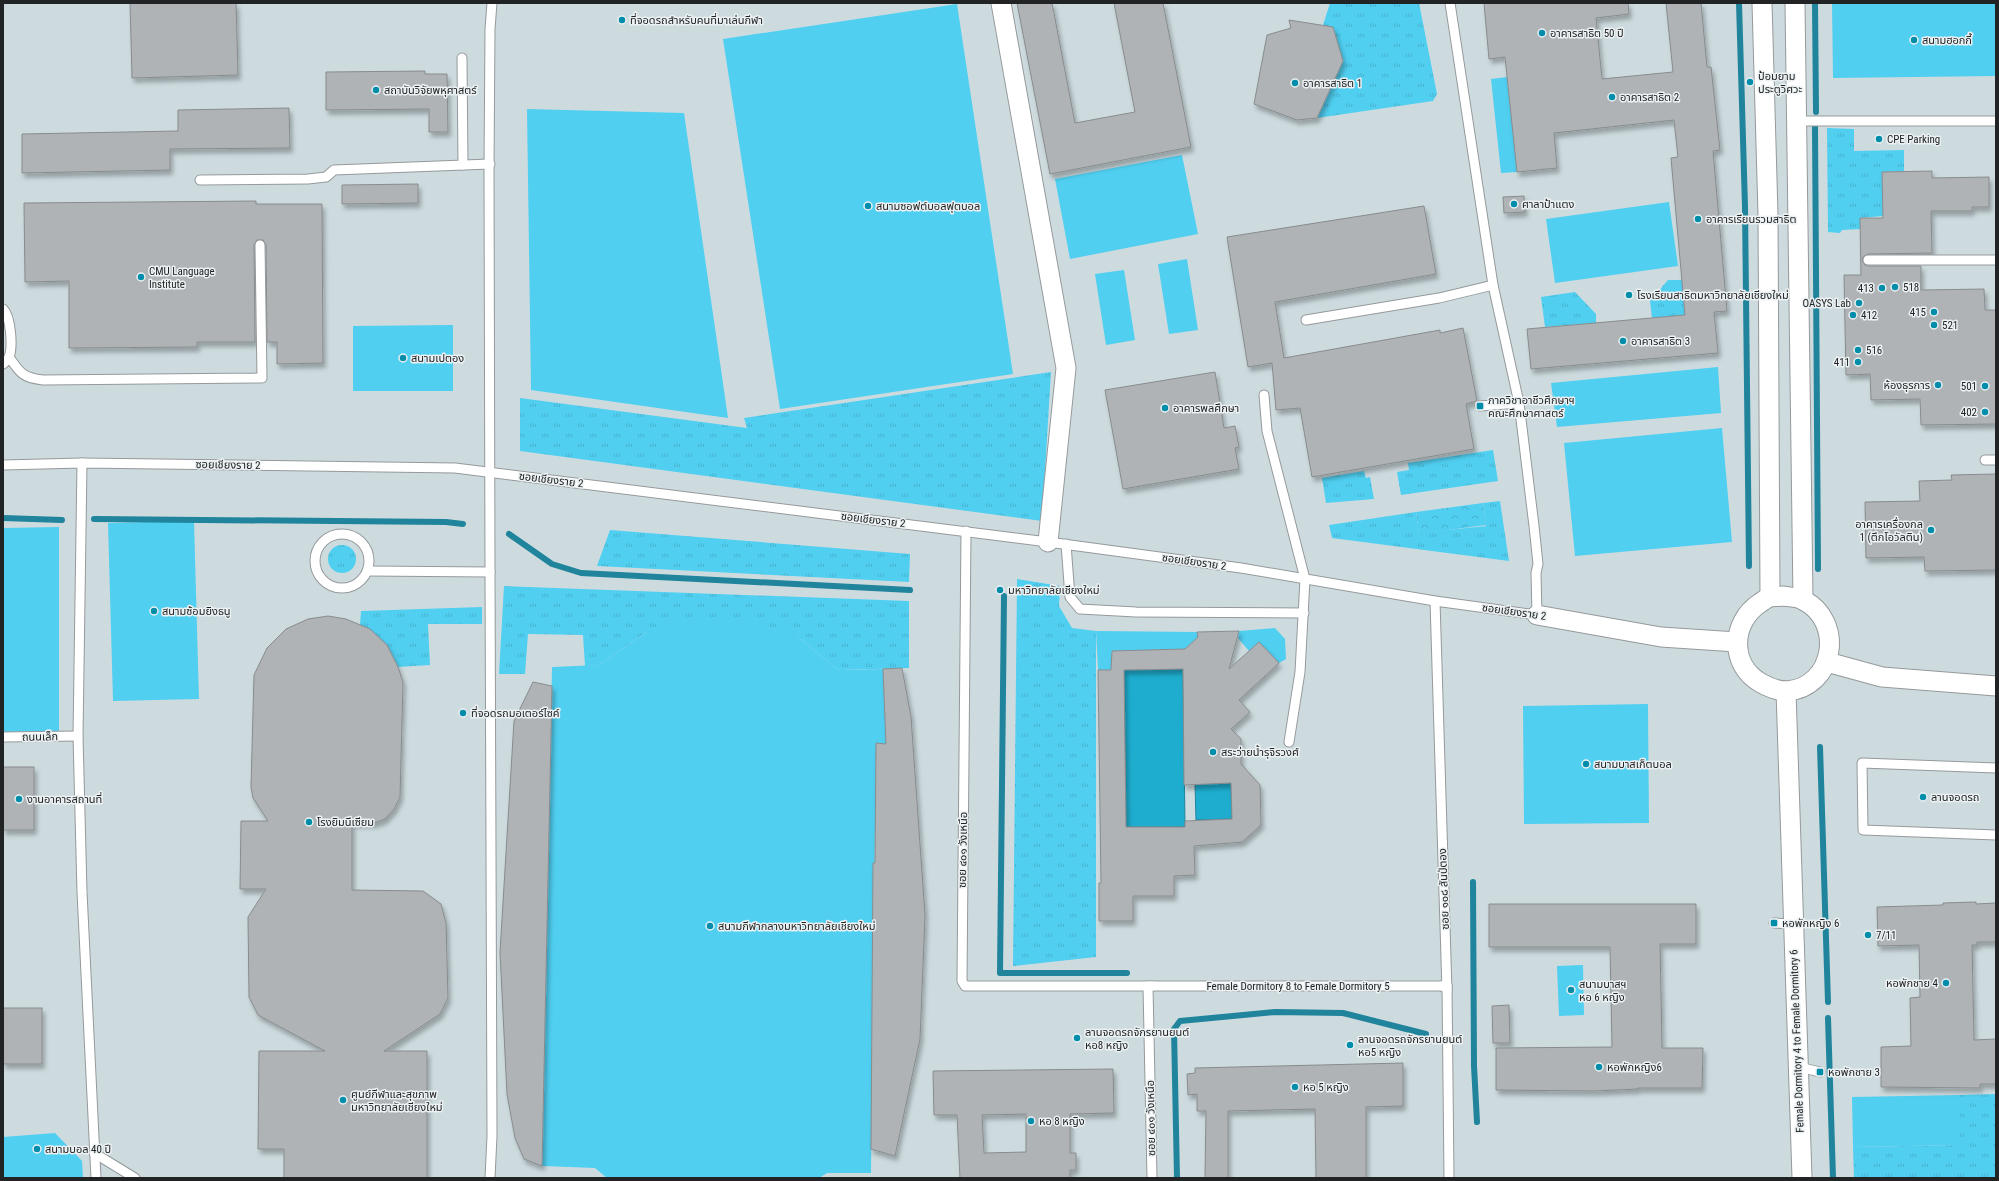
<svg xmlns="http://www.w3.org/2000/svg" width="1999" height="1181" font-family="'Roboto Condensed','Noto Sans Thai',sans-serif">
  <defs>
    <pattern id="grass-tufts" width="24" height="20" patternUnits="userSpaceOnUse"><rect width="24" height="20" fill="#50cff1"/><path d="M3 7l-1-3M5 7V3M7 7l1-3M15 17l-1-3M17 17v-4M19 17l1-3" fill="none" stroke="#46b1ce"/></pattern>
    <pattern id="park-crowns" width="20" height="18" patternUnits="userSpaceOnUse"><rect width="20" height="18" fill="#50cff1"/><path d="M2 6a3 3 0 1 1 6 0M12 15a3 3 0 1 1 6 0" fill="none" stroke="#46b1ce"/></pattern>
    <filter id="shadow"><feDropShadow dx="2.5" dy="4.5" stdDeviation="2" flood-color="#0004"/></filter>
  </defs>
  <rect width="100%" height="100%" fill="#dfe4e5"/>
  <rect fill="#cddbdf" x="3" y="3" width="1993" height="1175"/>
  <g fill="url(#grass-tufts)">
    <path d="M 1330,3 L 1419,3 L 1437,94 L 1433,101 L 1317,118 L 1343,61 L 1323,25 Z"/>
    <path d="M 1827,128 L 1854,129 L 1854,151 L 1904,150 L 1904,171 L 1882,172 L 1883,216 L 1860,218 L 1860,229 L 1842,230 L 1840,233 L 1828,232 Z"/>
    <path d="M 1668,280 L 1682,280 L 1685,315 L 1652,318 L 1650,301 Z"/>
    <path d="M 1575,292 L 1596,314 L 1596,323 L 1545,327 L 1541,297 Z"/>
    <path d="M 1051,372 L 1042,521 L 520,451 L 520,398 L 747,428 L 744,418 Z"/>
    <path d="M 1493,450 L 1498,481 L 1401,495 L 1397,472 L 1409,470 L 1408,463 Z"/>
    <path d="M 1364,471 L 1366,478 L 1370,477 L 1374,499 L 1326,503 L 1322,478 Z"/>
    <path d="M 1500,501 L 1509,561 L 1332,538 L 1329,525 L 1416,512 L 1419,533 L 1486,526 L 1483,503 Z"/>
    <path d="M 610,530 L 910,554 L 909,582 L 597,566 Z"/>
    <circle cx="342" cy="559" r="14"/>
    <path d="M 1017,579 L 1060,586 L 1059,606 L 1072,628 L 1096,631 L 1096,957 L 1013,966 Z"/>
    <path d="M 504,586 L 909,601 L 909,668 L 838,670 L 798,637 L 648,631 L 599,665 L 585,666 L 583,635 L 528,634 L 525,674 L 499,674 Z"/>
    <path d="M 482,607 L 482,624 L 428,624 L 430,665 L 398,667 C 389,649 380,633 360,625 L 361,611 Z"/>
    <path d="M 1996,1094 L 1996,1178 L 1854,1178 L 1853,1147 L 1960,1145 L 1960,1095 Z"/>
  </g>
  <path fill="url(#park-crowns)" d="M 1483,503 L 1486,525 L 1419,534 L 1416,512 Z"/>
  <g fill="#50cff1">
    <path d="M 1832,3 L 1995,3 L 1996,76 L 1833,78 Z"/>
    <path d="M 957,4 L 1013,374 L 780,409 L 723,39 Z"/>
    <path d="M 1507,77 L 1517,172 L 1501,173 L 1491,79 Z"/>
    <path d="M 527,109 L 684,113 L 728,418 L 531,390 Z"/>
    <path d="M 1182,155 L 1198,234 L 1070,259 L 1055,179 Z"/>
    <path d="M 1669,202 L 1678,266 L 1555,283 L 1546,219 Z"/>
    <path d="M 1187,259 L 1198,330 L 1169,334 L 1158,264 Z"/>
    <path d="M 1124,270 L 1135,340 L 1106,345 L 1095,274 Z"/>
    <path d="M 453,325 L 453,391 L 353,391 L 353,326 Z"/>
    <path d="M 1718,367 L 1721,413 L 1557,427 L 1551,383 Z"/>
    <path d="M 1722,428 L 1732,542 L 1575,556 L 1564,443 Z"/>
    <path d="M 194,521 L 199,699 L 113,701 L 108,523 Z"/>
    <path d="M 59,527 L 59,731 L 3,732 L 3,528 Z"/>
    <path d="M 698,617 L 749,620 L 798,637 L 838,670 L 883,669 L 886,744 L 876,744 L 871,1173 L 827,1173 L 819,1178 L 607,1178 L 595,1168 L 542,1166 L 552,667 L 599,665 L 648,631 Z"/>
    <path d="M 1275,628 L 1285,639 L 1286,659 L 1279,663 L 1259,642 L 1249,651 L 1238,638 L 1239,631 Z"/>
    <path d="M 1096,631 L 1197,632 L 1198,637 L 1185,649 L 1112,651 L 1111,670 L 1098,670 Z"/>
    <path d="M 1648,704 L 1649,823 L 1524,824 L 1523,706 Z"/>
    <path d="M 1583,965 L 1584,1015 L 1559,1016 L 1557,966 Z"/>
    <path d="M 1960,1095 L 1960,1145 L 1853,1147 L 1852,1097 Z"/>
    <path d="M 55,1133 L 82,1161 L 83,1178 L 3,1178 L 3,1137 Z"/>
  </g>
  <g fill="#1eadcf" stroke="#1f849c">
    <path d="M 1183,669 L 1185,827 L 1126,827 L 1124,670 Z"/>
    <path d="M 1231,783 L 1232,819 L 1196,820 L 1195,784 Z"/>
  </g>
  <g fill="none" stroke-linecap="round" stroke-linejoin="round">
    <g stroke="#1f849c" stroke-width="6">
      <path d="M 1739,3 L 1745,207 L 1749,566"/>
      <path d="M 1815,3 L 1816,112"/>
      <path d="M 1815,126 L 1818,569"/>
      <path d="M 3,518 L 62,520"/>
      <path d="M 94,519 L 446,522 L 463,524"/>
      <path d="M 509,534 L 552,564 L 581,573 L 910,590"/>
      <path d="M 1004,596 L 1000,973 L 1127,973"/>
      <path d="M 1820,747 L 1828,1002"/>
      <path d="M 1473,882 L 1474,1066 L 1477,1122"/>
      <path d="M 1828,1018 L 1833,1178"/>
      <path d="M 1177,1178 L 1174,1029 L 1180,1021 L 1275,1012 L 1343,1013 L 1426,1034"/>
    </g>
  </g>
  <g fill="#afb3b5" stroke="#888c8e" fill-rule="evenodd" filter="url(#shadow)">
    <path d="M 130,3 L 236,3 L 238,75 L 132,78 Z"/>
    <path d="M 1017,3 L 1052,3 L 1075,123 L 1135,112 L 1114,3 L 1163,3 L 1191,147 L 1050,174 Z"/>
    <path d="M 1484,3 L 1628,3 L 1629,14 L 1596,18 L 1602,79 L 1673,72 L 1666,3 L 1701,3 L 1707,67 L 1711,67 L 1720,150 L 1713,151 L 1727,311 L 1714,312 L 1718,353 L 1531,369 L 1527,329 L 1685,315 L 1671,158 L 1678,157 L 1674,120 L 1554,133 L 1557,168 L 1517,172 L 1505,57 L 1489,59 Z"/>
    <path d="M 1289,20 L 1333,27 L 1343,61 L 1317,118 L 1297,120 L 1254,104 L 1267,35 L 1291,28 Z"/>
    <path d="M 425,71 L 425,74 L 447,74 L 448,132 L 429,132 L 429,109 L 326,110 L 326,72 Z"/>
    <path d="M 289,108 L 290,148 L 170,149 L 170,170 L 22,173 L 22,134 L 178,131 L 178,110 Z"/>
    <path d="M 1932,171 L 1932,178 L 1989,177 L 1989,207 L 1972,207 L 1972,211 L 1931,211 L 1932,253 L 1868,254 L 1863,257 L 1862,260 L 1865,265 L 1868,266 L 1921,266 L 1921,290 L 1984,289 L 1985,310 L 1996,310 L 1996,424 L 1921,425 L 1920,399 L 1871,400 L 1870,374 L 1846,375 L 1844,275 L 1861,275 L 1860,218 L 1883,218 L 1882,172 Z"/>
    <path d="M 418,184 L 418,203 L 342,204 L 342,185 Z"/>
    <path d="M 1524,196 L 1525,212 L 1504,213 L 1503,197 Z"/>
    <path d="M 256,201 L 256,204 L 322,204 L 323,363 L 277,364 L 277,342 L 267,342 L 266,245 L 263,240 L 257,240 L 254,245 L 255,342 L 197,342 L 197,347 L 69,348 L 69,281 L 25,282 L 24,203 Z"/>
    <path d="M 1424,206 L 1436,274 L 1275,302 L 1284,358 L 1440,330 L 1440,333 L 1463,328 L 1477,401 L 1466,404 L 1474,449 L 1312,477 L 1300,408 L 1276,410 L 1272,363 L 1248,367 L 1227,237 Z"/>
    <path d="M 1215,372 L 1224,428 L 1235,426 L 1239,447 L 1235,448 L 1239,469 L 1123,489 L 1105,390 Z"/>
    <path d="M 1996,474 L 1996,570 L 1925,571 L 1924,557 L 1866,558 L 1865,502 L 1920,501 L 1919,481 L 1952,480 L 1951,475 Z"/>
    <path d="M 328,616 L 346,619 L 370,629 L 387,645 L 398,667 L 403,682 L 400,797 L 394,809 L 385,819 L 374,823 L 352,823 L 352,890 L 423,891 L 441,904 L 446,923 L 448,998 L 440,1014 L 384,1051 L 427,1051 L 427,1178 L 284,1178 L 284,1149 L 258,1149 L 259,1051 L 325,1051 L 258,1015 L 249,997 L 248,917 L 266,889 L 240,889 L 241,821 L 268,821 L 253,798 L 251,787 L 254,675 L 267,648 L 286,629 L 308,619 Z"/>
    <path d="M 1239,631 L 1229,669 L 1259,642 L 1279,663 L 1239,700 L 1250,712 L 1231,729 L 1241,739 L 1241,764 L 1260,785 L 1261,825 L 1242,842 L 1194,846 L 1195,875 L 1174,876 L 1174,896 L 1133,896 L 1133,921 L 1099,921 L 1099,883 L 1101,883 L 1098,670 L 1111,670 L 1112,651 L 1185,649 L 1198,637 L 1197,632 ZM 1183,669 L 1184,785 L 1231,783 L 1232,819 L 1185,821 L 1185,827 L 1126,827 L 1124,670 Z"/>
    <path d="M 902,668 L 911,717 L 925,915 L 920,1039 L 895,1156 L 871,1149 L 873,863 L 875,863 L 876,743 L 886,744 L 883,669 Z"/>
    <path d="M 533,682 L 552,686 L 542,1166 L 524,1159 L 515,1138 L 507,1094 L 500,952 L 514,721 Z"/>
    <rect x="3" y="767" width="31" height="63"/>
    <path d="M 1976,902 L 1976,904 L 1996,903 L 1996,942 L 1977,942 L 1977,945 L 1972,945 L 1974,1040 L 1996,1039 L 1996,1084 L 1980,1084 L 1980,1088 L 1881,1087 L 1881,1047 L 1911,1046 L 1910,998 L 1920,997 L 1919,945 L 1878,946 L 1877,907 L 1943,905 L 1943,903 Z"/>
    <path d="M 1489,904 L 1696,904 L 1696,944 L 1660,944 L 1662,1048 L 1703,1048 L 1702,1088 L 1638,1088 L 1638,1089 L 1594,1091 L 1496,1090 L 1496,1048 L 1612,1047 L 1610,947 L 1489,947 Z"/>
    <path d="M 1509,1005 L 1510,1043 L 1493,1043 L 1492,1006 Z"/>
    <rect x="3" y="1008" width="39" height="56"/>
    <path d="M 1403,1063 L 1403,1106 L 1366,1107 L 1366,1178 L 1316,1178 L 1315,1109 L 1228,1111 L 1228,1178 L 1205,1178 L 1206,1111 L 1197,1111 L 1197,1094 L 1188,1095 L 1187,1074 L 1195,1073 L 1195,1068 Z"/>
    <path d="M 1113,1069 L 1114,1113 L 1070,1114 L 1070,1153 L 1076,1153 L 1076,1170 L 1070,1170 L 1070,1178 L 960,1178 L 957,1115 L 934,1115 L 933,1071 ZM 1026,1114 L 1026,1152 L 984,1153 L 982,1115 Z"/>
  </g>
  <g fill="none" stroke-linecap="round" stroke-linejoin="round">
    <g stroke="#95999b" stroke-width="11">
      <g id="service">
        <path d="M 462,58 L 463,165"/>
        <path d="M 1796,121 L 1996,121"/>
        <path d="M 200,180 L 308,179 L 326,177 L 334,170 L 490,164"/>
        <path d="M 1868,260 L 1996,260"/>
        <path d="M 3,309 C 11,317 13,347 9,357 C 8,360 5,362 3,364"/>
        <path d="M 1306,320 L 1439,298 L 1493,285"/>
        <path d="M 9,357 C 20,373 23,378 43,380 L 262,378 L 260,245"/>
        <path d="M 1264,395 L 1267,431 L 1305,579 L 1300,672 L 1289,742"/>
        <path d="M 1480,406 L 1519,403 L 1518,398"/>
        <path d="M 1985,460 L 1996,460"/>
        <path d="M 82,463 L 78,736 L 82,892 L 96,1178"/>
        <path d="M 3,465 L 82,463 L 455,468 L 1048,542 L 1241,568 L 1435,601 L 1537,615 L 1536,573 L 1538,564 L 1534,526 L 1519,403 L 1493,285 L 1450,3"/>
        <path d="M 966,531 L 962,981 L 965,986 L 1447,986"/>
        <circle cx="342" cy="561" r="27"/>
        <path d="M 1066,544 L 1070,597 L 1080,609 L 1136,612 L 1304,613"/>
        <path d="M 368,571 L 490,572 L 489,168 L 490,29 L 492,3"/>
        <path d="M 490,572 L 492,1136 L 490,1178"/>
        <path d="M 1435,601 L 1447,991"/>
        <path d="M 3,737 L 78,736"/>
        <path d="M 1996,768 L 1862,763 L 1863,830 L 1996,835"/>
        <path d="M 1774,923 L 1793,924 L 1793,927"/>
        <path d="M 1442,986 L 1447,986 L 1449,1178"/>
        <path d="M 1799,1070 L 1799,1067 L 1820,1072"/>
        <path d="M 94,1153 L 135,1178"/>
        <path d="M 1152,1178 L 1148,986 L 1153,986"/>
      </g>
    </g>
    <g stroke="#95999b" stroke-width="21">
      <g id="minor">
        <path d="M 1001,3 L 1066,368 L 1048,542"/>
        <path d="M 1762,3 L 1768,215 L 1770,597"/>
        <path d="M 1795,3 L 1803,600"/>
        <path d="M 1782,596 C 1789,597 1798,597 1803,600 C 1845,621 1835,687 1787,691 C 1778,691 1768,687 1761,683 C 1729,665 1731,622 1760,603 C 1763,601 1767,598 1770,597 C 1774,596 1779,597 1782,596 Z"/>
        <path d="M 1537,615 L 1661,637 L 1737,642"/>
        <path d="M 1827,662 L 1882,677 L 1996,686"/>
        <path d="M 1786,691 L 1802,1178"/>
      </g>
    </g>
    <use href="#service" stroke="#fff" stroke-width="9"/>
    <use href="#minor" stroke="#fff" stroke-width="19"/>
  </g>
  <g fill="#008daa" stroke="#ecf1f3" stroke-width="1.5">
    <circle cx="622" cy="20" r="4"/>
    <circle cx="1542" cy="33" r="4"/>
    <circle cx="1914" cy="40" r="4"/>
    <circle cx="1750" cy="82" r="4"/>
    <circle cx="1295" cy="83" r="4"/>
    <circle cx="376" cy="90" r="4"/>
    <circle cx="1612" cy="97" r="4"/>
    <circle cx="1879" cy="139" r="4"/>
    <circle cx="1514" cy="204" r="4"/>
    <circle cx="868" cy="206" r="4"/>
    <circle cx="1698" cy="219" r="4"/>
    <circle cx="141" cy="277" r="4"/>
    <circle cx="1895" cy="287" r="4"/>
    <circle cx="1882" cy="288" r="4"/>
    <circle cx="1629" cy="295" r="4"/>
    <circle cx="1859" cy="303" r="4"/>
    <circle cx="1934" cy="312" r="4"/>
    <circle cx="1853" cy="315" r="4"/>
    <circle cx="1934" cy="325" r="4"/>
    <circle cx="1623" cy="341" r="4"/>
    <circle cx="1858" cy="350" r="4"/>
    <circle cx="403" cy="358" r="4"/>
    <circle cx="1858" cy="362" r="4"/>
    <circle cx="1938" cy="385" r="4"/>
    <circle cx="1985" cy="386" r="4"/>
    <rect x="1476" y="402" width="8" height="8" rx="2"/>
    <circle cx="1165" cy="408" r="4"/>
    <circle cx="1985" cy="412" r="4"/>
    <circle cx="1931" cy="530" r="4"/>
    <circle cx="1000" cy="590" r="4"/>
    <circle cx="154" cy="611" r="4"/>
    <circle cx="463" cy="713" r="4"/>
    <circle cx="1213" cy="752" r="4"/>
    <circle cx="1586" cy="764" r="4"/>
    <circle cx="1923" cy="797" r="4"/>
    <circle cx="19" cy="799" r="4"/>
    <circle cx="309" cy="822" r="4"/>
    <rect x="1770" y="919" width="8" height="8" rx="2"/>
    <circle cx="710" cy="926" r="4"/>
    <circle cx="1868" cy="935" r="4"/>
    <circle cx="1946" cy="983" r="4"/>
    <circle cx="1571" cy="990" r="4"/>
    <circle cx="1077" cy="1038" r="4"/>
    <circle cx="1350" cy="1045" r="4"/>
    <circle cx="1599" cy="1067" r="4"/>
    <rect x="1816" y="1068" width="8" height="8" rx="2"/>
    <circle cx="1295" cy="1087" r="4"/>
    <circle cx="343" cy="1100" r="4"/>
    <circle cx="1031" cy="1121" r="4"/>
    <circle cx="37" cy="1149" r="4"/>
  </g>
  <g text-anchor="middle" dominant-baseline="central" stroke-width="3" stroke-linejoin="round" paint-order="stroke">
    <g font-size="11" fill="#212324" stroke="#ecf1f3" text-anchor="start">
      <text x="630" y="20">ที่จอดรถสำหรับคนที่มาเล่นกีฬา</text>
      <text x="1550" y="33">อาคารสาธิต 50 ปี</text>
      <text x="1922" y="40">สนามฮอกกี้</text>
      <text x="1758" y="76">ป้อมยาม<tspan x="1758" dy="13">ประตูวิศวะ</tspan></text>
      <text x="1303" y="83">อาคารสาธิต 1</text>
      <text x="384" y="90">สถาบันวิจัยพหุศาสตร์</text>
      <text x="1620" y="97">อาคารสาธิต 2</text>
      <text x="1887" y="139">CPE Parking</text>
      <text x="1522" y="204">ศาลาป้าแตง</text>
      <text x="876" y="206">สนามซอฟต์บอลฟุตบอล</text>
      <text x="1706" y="219">อาคารเรียนรวมสาธิต</text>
      <text x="149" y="271">CMU Language<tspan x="149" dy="13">Institute</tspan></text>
      <text x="1903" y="287">518</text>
      <text x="1874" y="288" text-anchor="end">413</text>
      <text x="1637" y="295">โรงเรียนสาธิตมหาวิทยาลัยเชียงใหม่</text>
      <text x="1851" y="303" text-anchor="end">OASYS Lab</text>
      <text x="1926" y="312" text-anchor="end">415</text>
      <text x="1861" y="315">412</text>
      <text x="1942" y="325">521</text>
      <text x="1631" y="341">อาคารสาธิต 3</text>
      <text x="1866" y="350">516</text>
      <text x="411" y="358">สนามเปตอง</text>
      <text x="1850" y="362" text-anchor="end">411</text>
      <text x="1930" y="385" text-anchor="end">ห้องธุรการ</text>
      <text x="1977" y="386" text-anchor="end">501</text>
      <text x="1488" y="400">ภาควิชาอาชีวศึกษาฯ<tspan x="1488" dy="13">คณะศึกษาศาสตร์</tspan></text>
      <text x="1173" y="408">อาคารพลศึกษา</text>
      <text x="1977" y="412" text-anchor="end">402</text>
      <text x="1923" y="524" text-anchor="end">อาคารเครื่องกล<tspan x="1923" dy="13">1 (ตึกโอวัลติน)</tspan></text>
      <text x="1008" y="590">มหาวิทยาลัยเชียงใหม่</text>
      <text x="162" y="611">สนามซ้อมยิงธนู</text>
      <text x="471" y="713">ที่จอดรถมอเตอร์ไซค์</text>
      <text x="1221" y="752">สระว่ายน้ำรุจิรวงศ์</text>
      <text x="1594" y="764">สนามบาสเก็ตบอล</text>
      <text x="1931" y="797">ลานจอดรถ</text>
      <text x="27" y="799">งานอาคารสถานที่</text>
      <text x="317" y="822">โรงยิมนีเซียม</text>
      <text x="1782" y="923">หอพักหญิง 6</text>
      <text x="718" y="926">สนามกีฬากลางมหาวิทยาลัยเชียงใหม่</text>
      <text x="1876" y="935">7/11</text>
      <text x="1938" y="983" text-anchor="end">หอพักชาย 4</text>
      <text x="1579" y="984">สนามบาสฯ<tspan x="1579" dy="13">หอ 6 หญิง</tspan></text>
      <text x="1085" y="1032">ลานจอดรถจักรยานยนต์<tspan x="1085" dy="13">หอ8 หญิง</tspan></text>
      <text x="1358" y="1039">ลานจอดรถจักรยานยนต์<tspan x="1358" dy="13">หอ5 หญิง</tspan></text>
      <text x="1607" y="1067">หอพักหญิง6</text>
      <text x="1828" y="1072">หอพักชาย 3</text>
      <text x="1303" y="1087">หอ 5 หญิง</text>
      <text x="351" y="1094">ศูนย์กีฬาและสุขภาพ<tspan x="351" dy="13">มหาวิทยาลัยเชียงใหม่</tspan></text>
      <text x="1039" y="1121">หอ 8 หญิง</text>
      <text x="45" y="1149">สนามบอล 40 ปี</text>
    </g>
    <g font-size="11" fill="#212324" stroke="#ecf1f3">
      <text transform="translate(228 465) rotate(1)">ซอยเชียงราย 2</text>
      <text transform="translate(551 480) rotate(7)">ซอยเชียงราย 2</text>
      <text transform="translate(873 520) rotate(7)">ซอยเชียงราย 2</text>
      <text transform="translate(1194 562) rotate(8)">ซอยเชียงราย 2</text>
      <text transform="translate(1514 612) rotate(8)">ซอยเชียงราย 2</text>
      <text transform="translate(40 737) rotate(-1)">ถนนเล็ก</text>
      <text transform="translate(963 850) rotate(-89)">ซอย ๔๐๑ วังเหนึอ</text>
      <text transform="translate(1444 889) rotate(-92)">ซอย ๑๐๘ สันป่ตอง</text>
      <text x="1298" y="986">Female Dormitory 8 to Female Dormitory 5</text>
      <text transform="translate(1797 1041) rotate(-92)">Female Dormitory 4 to Female Dormitory 6</text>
      <text transform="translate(1151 1118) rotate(-91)">ซอย ๔๐๑ วังเหนึอ</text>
    </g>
  </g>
  <rect width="1999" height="1181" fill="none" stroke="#212324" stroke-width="8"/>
</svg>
